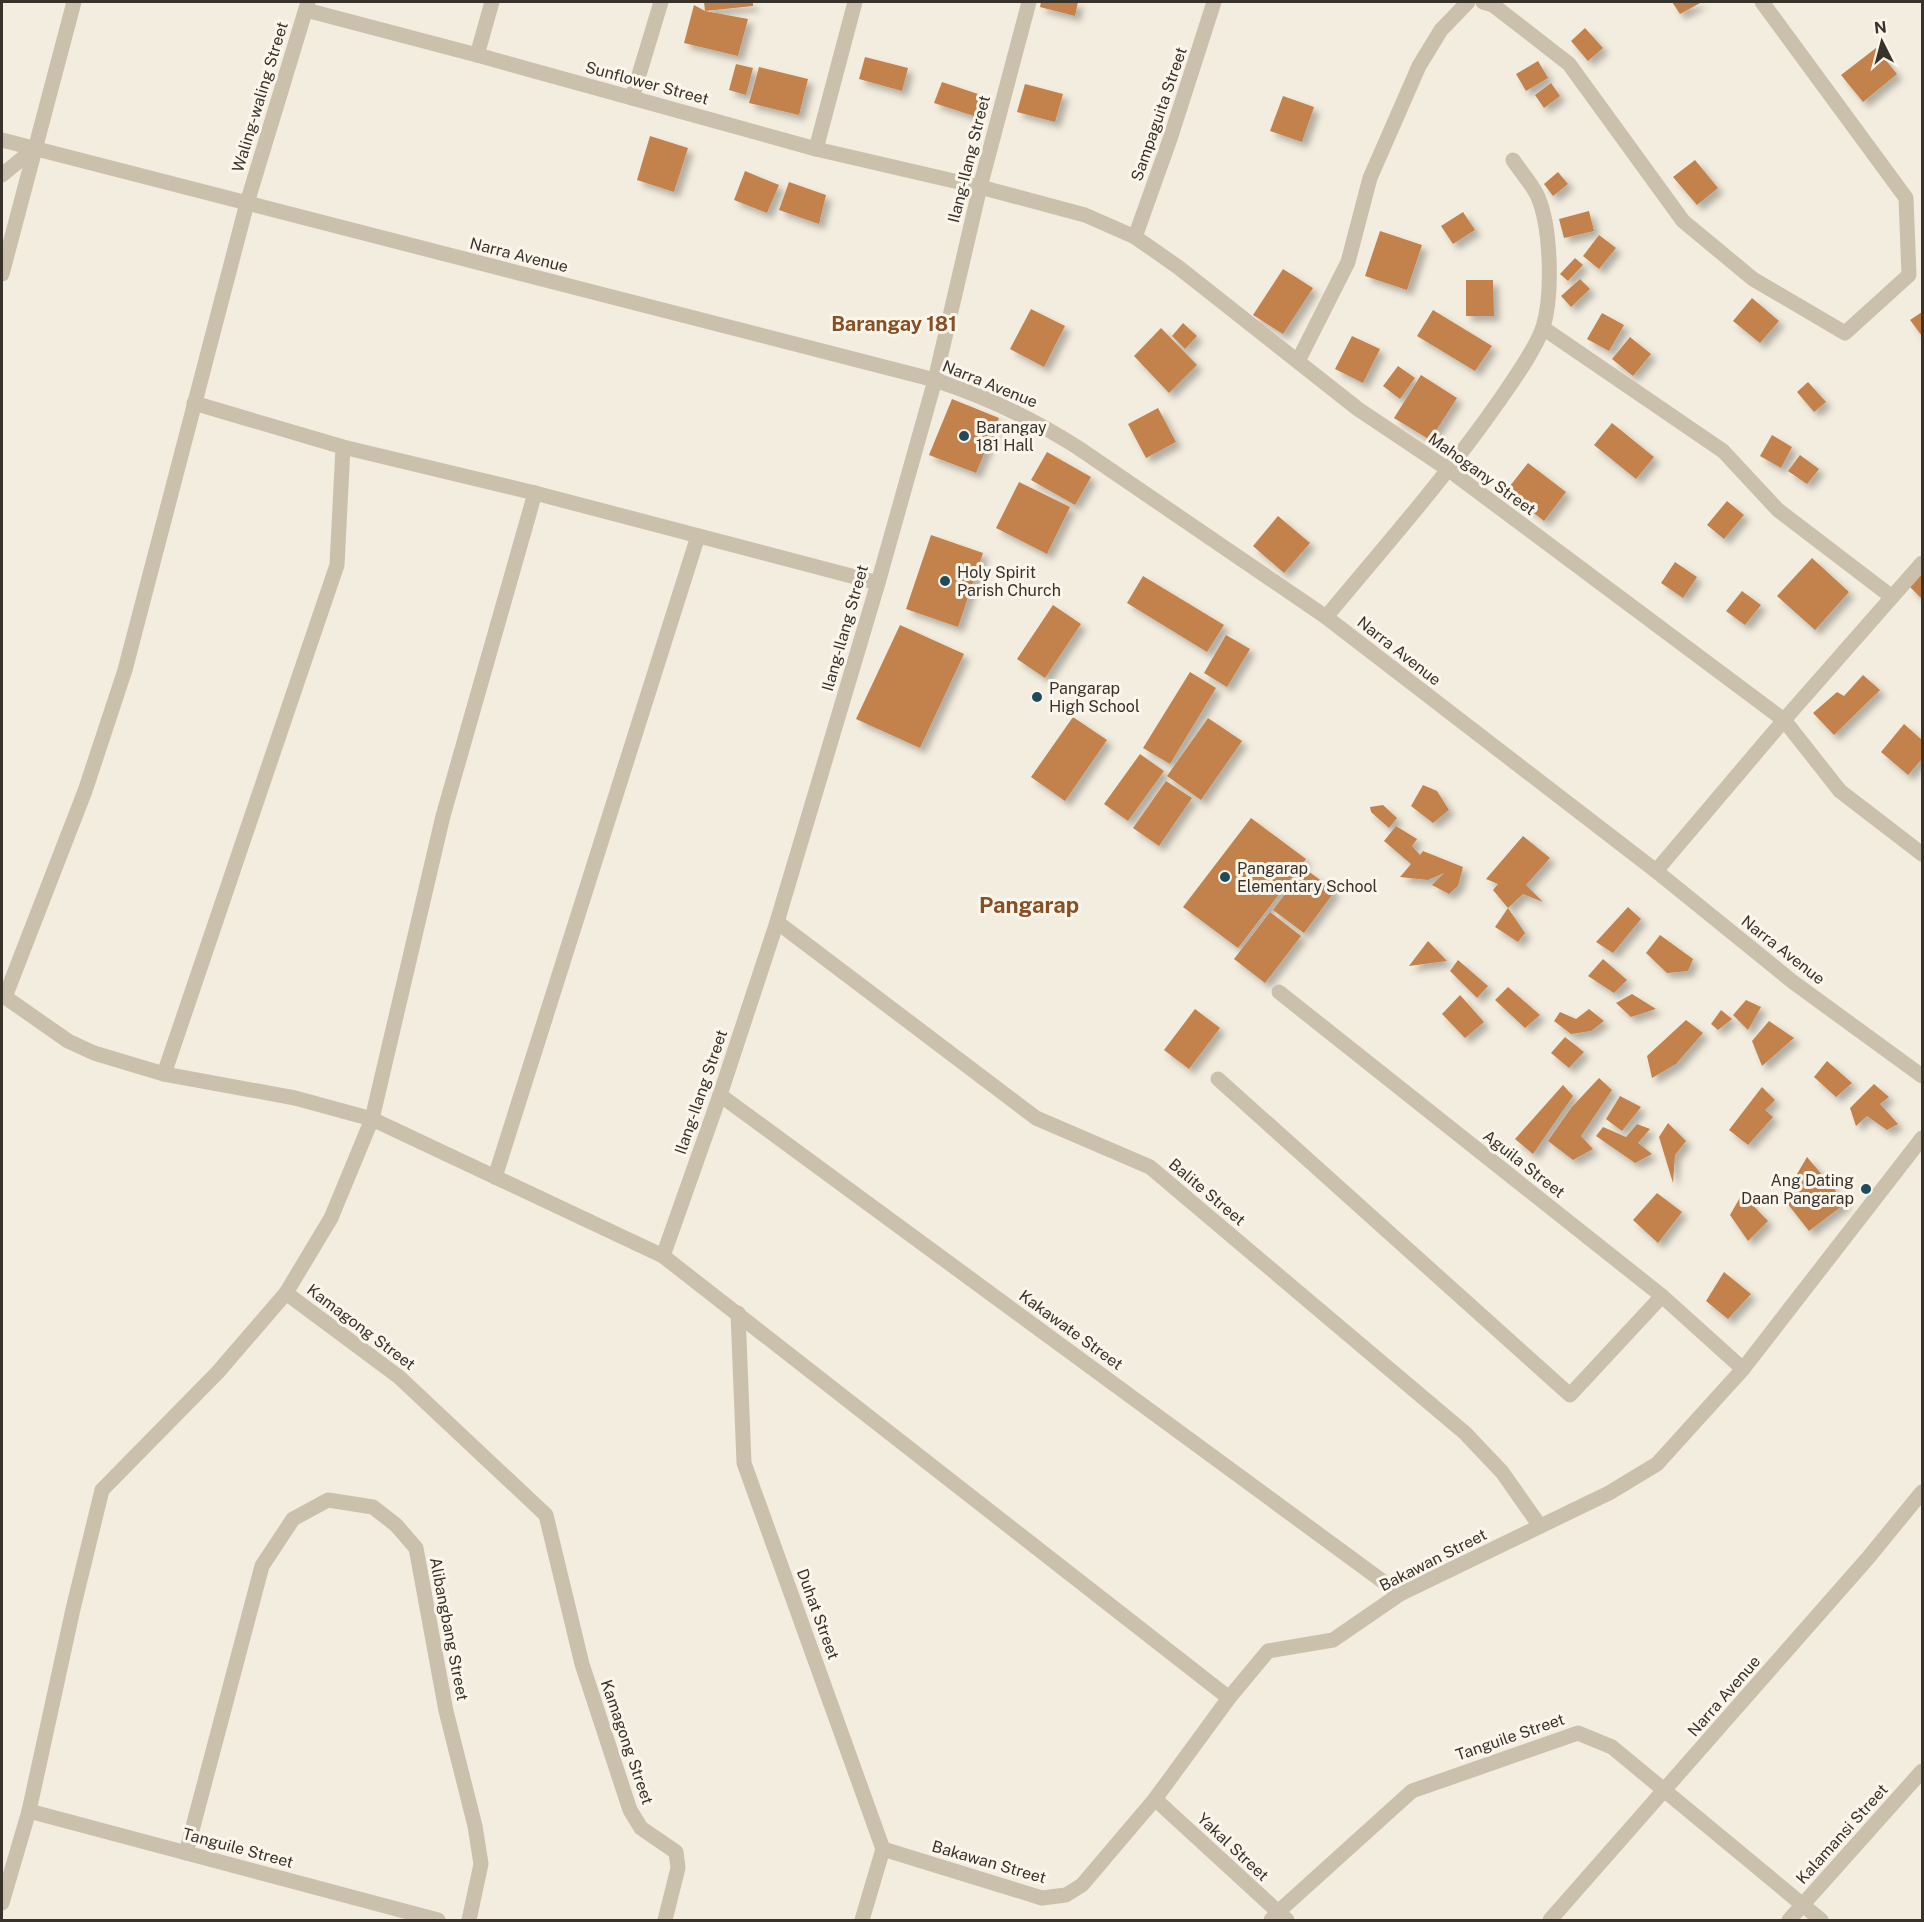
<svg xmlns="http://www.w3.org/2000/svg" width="1924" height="1922" font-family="'Public Sans',sans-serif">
  <defs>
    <filter id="shadow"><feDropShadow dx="5.5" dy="5.5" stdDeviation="3" flood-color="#0004"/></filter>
  </defs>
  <rect width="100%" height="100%" fill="#f3eddf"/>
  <g fill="#c3814c" filter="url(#shadow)">
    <path d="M 704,2 L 753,2 L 753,6 L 705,11 Z"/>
    <path d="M 1041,2 L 1078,2 L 1075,16 L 1040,7 Z"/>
    <path d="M 1672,2 L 1702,2 L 1680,14 Z"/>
    <path d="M 694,5 L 705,11 L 748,19 L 738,56 L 684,43 Z"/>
    <path d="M 1585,28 L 1603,48 L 1588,61 L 1571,41 Z"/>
    <path d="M 1876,48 L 1897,74 L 1863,102 L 1841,75 Z"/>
    <path d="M 865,57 L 908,68 L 902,91 L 859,79 Z"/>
    <path d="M 1538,61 L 1548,78 L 1526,91 L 1516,74 Z"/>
    <path d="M 736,64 L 753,68 L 746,95 L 729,90 Z"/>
    <path d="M 759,67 L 808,79 L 799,115 L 749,103 Z"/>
    <path d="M 942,82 L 981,95 L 974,116 L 934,103 Z"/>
    <path d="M 1551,83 L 1560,96 L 1544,108 L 1535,95 Z"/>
    <path d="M 1025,84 L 1063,94 L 1055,122 L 1017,112 Z"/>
    <path d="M 1283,96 L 1314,107 L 1302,142 L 1270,131 Z"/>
    <path d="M 650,136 L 688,148 L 674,192 L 637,180 Z"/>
    <path d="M 1695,160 L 1718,188 L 1697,205 L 1673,177 Z"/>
    <path d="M 745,171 L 779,185 L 767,213 L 734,200 Z"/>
    <path d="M 1558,172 L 1568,184 L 1553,196 L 1544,184 Z"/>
    <path d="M 789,182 L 826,195 L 819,224 L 779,210 Z"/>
    <path d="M 1589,211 L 1594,231 L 1564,238 L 1559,219 Z"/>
    <path d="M 1463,212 L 1475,230 L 1453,244 L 1441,226 Z"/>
    <path d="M 1380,231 L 1422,245 L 1407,290 L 1365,276 Z"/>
    <path d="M 1599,235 L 1616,248 L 1599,269 L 1583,256 Z"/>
    <path d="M 1575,258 L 1583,265 L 1568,281 L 1560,274 Z"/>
    <path d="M 1283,269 L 1313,288 L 1283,334 L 1253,315 Z"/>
    <path d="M 1580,279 L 1590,289 L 1571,307 L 1561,296 Z"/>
    <path d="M 1466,280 L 1493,280 L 1494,316 L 1466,316 Z"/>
    <path d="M 1752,298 L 1779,321 L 1760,343 L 1733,321 Z"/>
    <path d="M 1031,309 L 1065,326 L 1044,367 L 1010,349 Z"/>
    <path d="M 1433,310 L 1492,346 L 1475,371 L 1417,336 Z"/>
    <path d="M 1922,312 L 1922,336 L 1910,320 Z"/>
    <path d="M 1602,313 L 1624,325 L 1609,351 L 1587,339 Z"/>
    <path d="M 1183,323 L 1197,336 L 1185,349 L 1172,336 Z"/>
    <path d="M 1161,328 L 1197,365 L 1169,393 L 1134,356 Z"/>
    <path d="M 1352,336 L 1380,349 L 1363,383 L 1335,369 Z"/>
    <path d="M 1630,337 L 1651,354 L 1633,376 L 1612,359 Z"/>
    <path d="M 1398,366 L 1415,378 L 1400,399 L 1383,386 Z"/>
    <path d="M 1421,375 L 1457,398 L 1430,440 L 1394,418 Z"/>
    <path d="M 1808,382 L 1826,402 L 1814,412 L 1797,392 Z"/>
    <path d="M 952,399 L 999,418 L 976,473 L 929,455 Z"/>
    <path d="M 1158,408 L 1176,442 L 1146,458 L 1128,424 Z"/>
    <path d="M 1612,423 L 1654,457 L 1636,479 L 1594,445 Z"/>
    <path d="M 1772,435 L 1792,447 L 1781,468 L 1760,456 Z"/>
    <path d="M 1047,452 L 1091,477 L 1075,505 L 1031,480 Z"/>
    <path d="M 1800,455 L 1819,469 L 1807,484 L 1788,471 Z"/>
    <path d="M 1528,463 L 1566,492 L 1544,521 L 1506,491 Z"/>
    <path d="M 1019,482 L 1070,507 L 1047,554 L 996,528 Z"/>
    <path d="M 1727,501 L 1744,515 L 1724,539 L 1707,525 Z"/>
    <path d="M 1278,516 L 1310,543 L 1284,573 L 1253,546 Z"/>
    <path d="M 931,535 L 983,553 L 958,627 L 906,609 Z"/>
    <path d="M 1812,558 L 1849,592 L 1815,630 L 1777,596 Z"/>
    <path d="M 1675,562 L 1697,577 L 1683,598 L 1661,583 Z"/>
    <path d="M 1922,572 L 1922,599 L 1909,586 Z"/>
    <path d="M 1143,576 L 1224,625 L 1207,652 L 1127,603 Z"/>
    <path d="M 1742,591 L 1761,605 L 1745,625 L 1726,611 Z"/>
    <path d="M 1053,605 L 1081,624 L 1045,678 L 1017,659 Z"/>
    <path d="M 900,625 L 964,654 L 920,748 L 856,719 Z"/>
    <path d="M 1226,635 L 1250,649 L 1227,687 L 1204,673 Z"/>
    <path d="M 1190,672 L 1216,688 L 1170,764 L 1143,748 Z"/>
    <path d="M 1863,675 L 1880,690 L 1834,735 L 1813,713 L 1837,692 L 1844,696 Z"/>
    <path d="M 1073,717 L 1107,740 L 1065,801 L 1031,777 Z"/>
    <path d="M 1208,718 L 1242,741 L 1201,800 L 1167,776 Z"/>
    <path d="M 1904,724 L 1922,740 L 1922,759 L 1908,775 L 1881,752 Z"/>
    <path d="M 1140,754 L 1164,771 L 1128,821 L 1104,804 Z"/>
    <path d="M 1166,781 L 1192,798 L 1159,846 L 1133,828 Z"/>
    <path d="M 1423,785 L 1437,791 L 1449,810 L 1433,823 L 1411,806 Z"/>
    <path d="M 1383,805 L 1397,818 L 1389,828 L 1371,812 L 1370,807 Z"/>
    <path d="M 1251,818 L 1306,859 L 1238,948 L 1183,907 Z"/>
    <path d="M 1396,826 L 1417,839 L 1412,846 L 1420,855 L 1423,851 L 1463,867 L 1458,886 L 1449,894 L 1432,885 L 1444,873 L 1428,880 L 1400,877 L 1411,864 L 1384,841 Z"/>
    <path d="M 1523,836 L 1550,858 L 1526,885 L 1543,902 L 1523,894 L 1508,908 L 1493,890 L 1498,884 L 1486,879 Z"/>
    <path d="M 1304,868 L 1335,891 L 1304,933 L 1273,910 Z"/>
    <path d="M 1628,907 L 1641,919 L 1613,953 L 1596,942 Z"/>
    <path d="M 1508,908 L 1525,933 L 1518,942 L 1495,927 Z"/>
    <path d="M 1270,912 L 1301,936 L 1265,983 L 1234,959 Z"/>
    <path d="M 1660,935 L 1693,959 L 1688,971 L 1667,973 L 1646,953 Z"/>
    <path d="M 1428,941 L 1447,961 L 1409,966 Z"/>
    <path d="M 1603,959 L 1627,980 L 1614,993 L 1588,976 Z"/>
    <path d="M 1458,960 L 1488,986 L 1477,998 L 1450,971 Z"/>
    <path d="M 1508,987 L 1540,1015 L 1525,1028 L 1495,1000 Z"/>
    <path d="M 1632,994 L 1656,1009 L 1631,1017 L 1616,1003 Z"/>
    <path d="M 1460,995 L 1484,1022 L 1465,1038 L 1442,1014 Z"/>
    <path d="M 1746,1000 L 1761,1007 L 1748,1030 L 1733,1015 Z"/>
    <path d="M 1195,1009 L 1220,1028 L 1189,1069 L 1164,1050 Z"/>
    <path d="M 1589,1009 L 1604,1021 L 1591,1031 L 1571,1034 L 1554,1021 L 1560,1012 L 1576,1019 Z"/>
    <path d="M 1721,1010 L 1732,1019 L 1718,1030 L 1711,1024 Z"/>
    <path d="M 1686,1020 L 1703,1033 L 1676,1064 L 1652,1078 L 1647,1056 Z"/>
    <path d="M 1769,1021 L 1794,1038 L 1762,1066 L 1752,1041 Z"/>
    <path d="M 1565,1037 L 1584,1052 L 1569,1068 L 1551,1053 Z"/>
    <path d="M 1827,1061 L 1852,1083 L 1836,1097 L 1814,1077 Z"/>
    <path d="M 1599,1078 L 1612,1090 L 1581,1136 L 1593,1149 L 1573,1160 L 1548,1141 L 1571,1108 Z"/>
    <path d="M 1874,1084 L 1889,1097 L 1880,1104 L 1898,1124 L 1887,1130 L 1867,1116 L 1856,1126 L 1850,1108 Z"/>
    <path d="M 1563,1085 L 1573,1096 L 1533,1154 L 1515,1139 Z"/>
    <path d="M 1762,1087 L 1775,1100 L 1765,1110 L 1773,1117 L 1748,1145 L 1729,1130 Z"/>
    <path d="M 1620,1096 L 1641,1107 L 1622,1131 L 1606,1119 Z"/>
    <path d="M 1668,1123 L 1686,1141 L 1675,1155 L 1673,1183 L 1659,1137 Z"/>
    <path d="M 1637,1124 L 1650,1129 L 1638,1143 L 1652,1154 L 1635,1163 L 1596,1136 L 1603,1127 L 1626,1137 Z"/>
    <path d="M 1807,1157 L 1846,1203 L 1809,1231 L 1783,1198 Z"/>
    <path d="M 1657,1193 L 1682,1212 L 1658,1243 L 1633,1220 Z"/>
    <path d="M 1742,1194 L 1768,1221 L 1748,1241 L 1730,1215 Z"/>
    <path d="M 1724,1272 L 1751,1294 L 1728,1319 L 1706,1301 Z"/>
  </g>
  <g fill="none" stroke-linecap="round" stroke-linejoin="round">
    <g stroke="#cbc0ab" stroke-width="15">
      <path d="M 308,2 L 247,203 L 125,670 L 85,791 L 5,997 L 68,1041 L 94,1053 L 164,1074 L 295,1098 L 372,1119 L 663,1256 L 1229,1698"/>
      <path d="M 1483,2 L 1493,5 L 1569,64 L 1683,221 L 1753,279 L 1845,333 L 1909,275 L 1906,198 L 1762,2"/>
      <path d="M 306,10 L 477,55 L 816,149 L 980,187 L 1085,215 L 1135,237 L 1178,267 L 1358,409 L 1449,470 L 1784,720 L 1840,791 L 1922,854"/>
      <path d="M 477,55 L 492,2"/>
      <path d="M 632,98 L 661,2"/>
      <path d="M 2,140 L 935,380 C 987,397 1030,417 1077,447 L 1326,617 L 1656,871 L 1793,982 L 1922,1076"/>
      <path d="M 816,149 L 855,2"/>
      <path d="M 2,175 L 35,148"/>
      <path d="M 1135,237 L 1170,139 L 1214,2"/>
      <path d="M 2,274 L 74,2"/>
      <path d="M 1543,328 L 1723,451 L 1778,510 L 1892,597"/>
      <path d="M 1298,361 L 1348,262 L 1370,178 L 1419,66 L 1441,30 L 1468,2"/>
      <path d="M 194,403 L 343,447 L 535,493 L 878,583"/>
      <path d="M 1326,617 C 1385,546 1446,477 1499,401 C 1512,382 1536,349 1543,327 C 1553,295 1551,228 1538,197 C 1532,184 1521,172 1513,160"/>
      <path d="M 1656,871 L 1784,720 L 1922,563"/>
      <path d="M 777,922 L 1036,1118 L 1150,1167 L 1465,1433 L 1502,1472 L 1540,1526"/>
      <path d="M 1279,992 L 1662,1296 L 1743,1369"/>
      <path d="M 164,1074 L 337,565 L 343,447"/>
      <path d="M 1218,1079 L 1570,1395 L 1662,1296"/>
      <path d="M 720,1095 L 1400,1594"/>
      <path d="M 495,1177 L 698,536"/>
      <path d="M 663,1256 L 720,1095 L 777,922 L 878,583 L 935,380 L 980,187 L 1029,2"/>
      <path d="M 286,1293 L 399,1377 L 546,1515 L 582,1664 L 630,1810 L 641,1828 L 676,1852 L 678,1868 L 665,1920"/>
      <path d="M 738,1313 L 744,1463 L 883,1849 L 862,1920"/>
      <path d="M 1155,1799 L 1287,1920"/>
      <path d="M 29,1811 L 438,1920"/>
      <path d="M 883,1849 L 1042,1898 L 1066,1895 L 1082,1885 L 1155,1799 L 1229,1698 L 1268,1651 L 1333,1640 L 1400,1594 L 1609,1493 L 1657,1464 L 1743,1369 L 1922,1138"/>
      <path d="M 186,1853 L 262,1566 L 293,1519 L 328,1500 L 373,1507 L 396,1525 L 416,1548 L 446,1711 L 475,1826 L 481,1864 L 469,1920"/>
      <path d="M 2,1903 L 29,1811 L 73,1609 L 102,1490 L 218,1372 L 286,1293 L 331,1218 L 372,1119 L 443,816 L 535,493"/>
      <path d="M 1271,1920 L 1278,1912 L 1412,1791 L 1578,1733 L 1612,1747 L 1821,1920"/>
      <path d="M 1550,1920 L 1868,1558 L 1922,1492"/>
      <path d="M 1789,1920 L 1922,1771"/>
    </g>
  </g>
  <g fill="#204b5a" stroke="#faf6ec" stroke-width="2">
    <circle cx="964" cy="436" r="6"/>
    <circle cx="945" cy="581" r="6"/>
    <circle cx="1037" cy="697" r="6"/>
    <circle cx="1225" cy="877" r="6"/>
    <circle cx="1866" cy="1189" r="6"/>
  </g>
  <g text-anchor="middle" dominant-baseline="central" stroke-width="6" stroke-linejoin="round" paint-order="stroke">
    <g font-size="16" fill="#39322a" stroke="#faf6ec">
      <text transform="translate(647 83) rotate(15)">Sunflower Street</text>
      <text transform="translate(260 97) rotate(-73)">Waling-waling Street</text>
      <text transform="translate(1159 114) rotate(-71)">Sampaguita Street</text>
      <text transform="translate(969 159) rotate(-76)">Ilang-Ilang Street</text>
      <text transform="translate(519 255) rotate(14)">Narra Avenue</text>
      <text transform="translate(990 384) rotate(22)">Narra Avenue</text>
      <text transform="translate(1482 474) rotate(36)">Mahogany Street</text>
      <text transform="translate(845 628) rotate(-74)">Ilang-Ilang Street</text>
      <text transform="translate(1399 651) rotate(38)">Narra Avenue</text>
      <text transform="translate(1783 950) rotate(38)">Narra Avenue</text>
      <text transform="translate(701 1092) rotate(-71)">Ilang-Ilang Street</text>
      <text transform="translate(1524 1164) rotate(38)">Aguila Street</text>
      <text transform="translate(1207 1192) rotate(40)">Balite Street</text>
      <text transform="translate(361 1327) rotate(37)">Kamagong Street</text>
      <text transform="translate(1071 1330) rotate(36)">Kakawate Street</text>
      <text transform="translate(1433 1560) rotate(-27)">Bakawan Street</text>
      <text transform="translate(818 1614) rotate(70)">Duhat Street</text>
      <text transform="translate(449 1629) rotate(79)">Alibangbang Street</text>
      <text transform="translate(1724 1696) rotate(-49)">Narra Avenue</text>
      <text transform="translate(1510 1737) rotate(-19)">Tanguile Street</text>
      <text transform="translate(627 1742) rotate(71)">Kamagong Street</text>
      <text transform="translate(1842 1834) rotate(-48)">Kalamansi Street</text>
      <text transform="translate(1233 1847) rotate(43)">Yakal Street</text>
      <text transform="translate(238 1848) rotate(15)">Tanguile Street</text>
      <text transform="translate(989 1862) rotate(16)">Bakawan Street</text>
    </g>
    <g font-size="16" fill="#39322a" stroke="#faf6ec" text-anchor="start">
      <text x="976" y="427">Barangay<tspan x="976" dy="18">181 Hall</tspan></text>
      <text x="957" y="572">Holy Spirit<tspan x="957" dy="18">Parish Church</tspan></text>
      <text x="1049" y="688">Pangarap<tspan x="1049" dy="18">High School</tspan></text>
      <text x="1237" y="868">Pangarap<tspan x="1237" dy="18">Elementary School</tspan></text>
      <text x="1854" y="1180" text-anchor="end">Ang Dating<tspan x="1854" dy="18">Daan Pangarap</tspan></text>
    </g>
    <g font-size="20" font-weight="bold" fill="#864f24" stroke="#faf6ec">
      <text x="894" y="324">Barangay 181</text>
    </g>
    <g font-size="22" font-weight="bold" fill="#864f24" stroke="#faf6ec">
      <text x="1029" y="905">Pangarap</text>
    </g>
  </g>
  <rect width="1924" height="1922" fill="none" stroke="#39322a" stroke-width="6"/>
  <g transform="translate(1882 42) rotate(354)" stroke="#faf6ec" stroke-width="4.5" paint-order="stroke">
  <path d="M0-4.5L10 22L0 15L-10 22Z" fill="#39322a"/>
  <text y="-9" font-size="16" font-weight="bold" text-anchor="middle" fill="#39322a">N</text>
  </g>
</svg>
